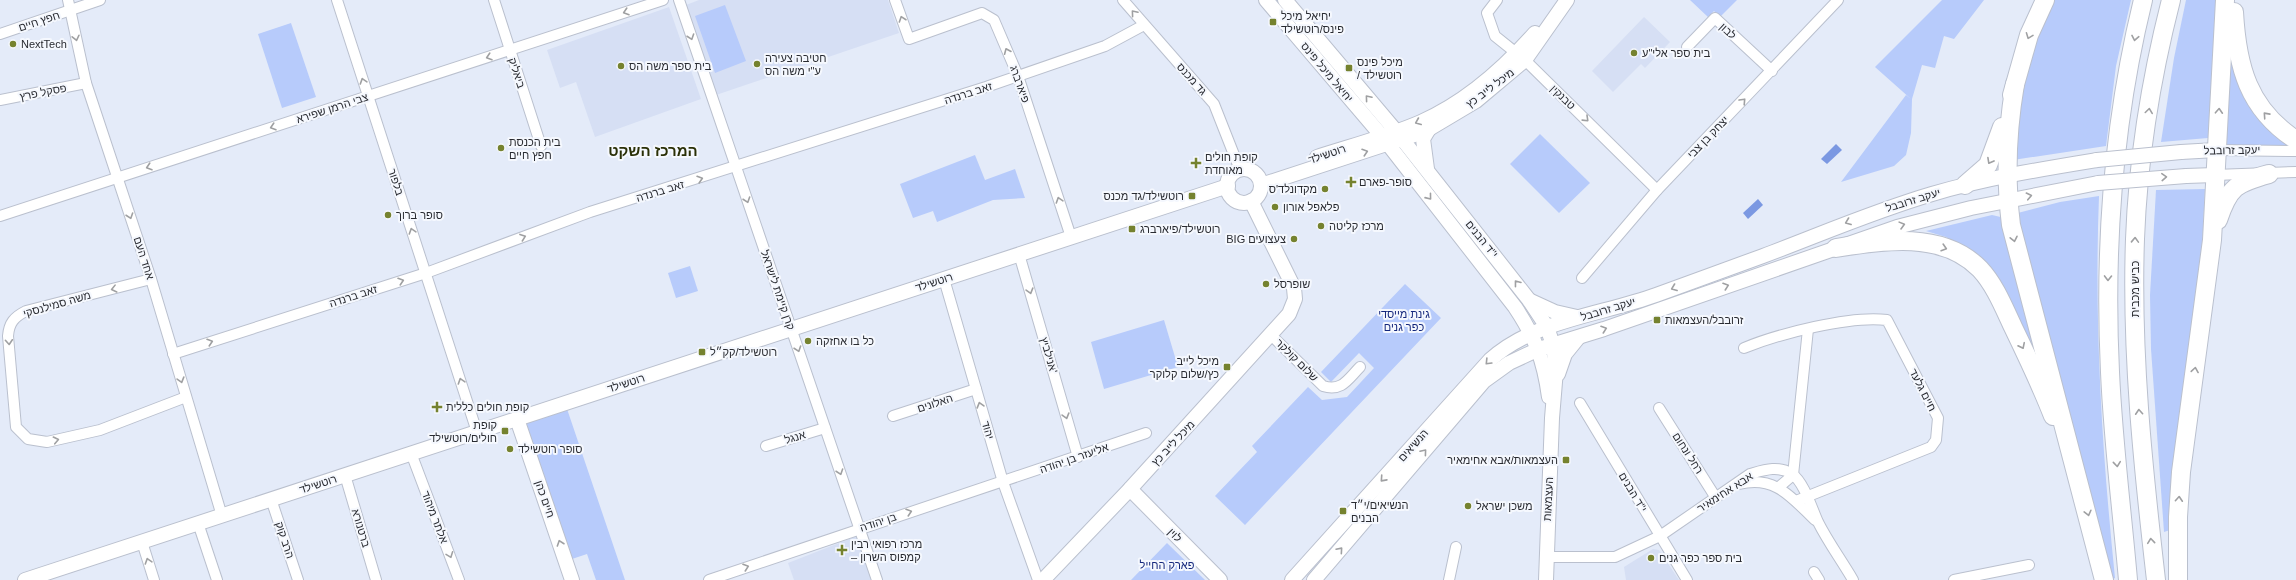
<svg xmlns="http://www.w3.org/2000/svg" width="2296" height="580" font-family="Helvetica,'Noto Sans Hebrew',sans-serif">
  <rect width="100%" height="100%" fill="#e4ebf9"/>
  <g fill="#d6dff4">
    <path d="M 699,0 L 888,0 L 899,33 L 716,95 L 686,5 Z"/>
    <path d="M 669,7 L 701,99 L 595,137 L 576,82 L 560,88 L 547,50 Z"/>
    <path d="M 1644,17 L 1670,42 L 1645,68 L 1641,64 L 1613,92 L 1592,71 Z"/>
    <path d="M 857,536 L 871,580 L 794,580 L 788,563 Z"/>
    <path d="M 1653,549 L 1659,550 L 1679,580 L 1626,580 L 1624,567 Z"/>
  </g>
  <g fill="#b7cbfb">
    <path d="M 1690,0 L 1737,0 L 1720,17 L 1714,11 L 1708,17 Z"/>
    <path d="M 1942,0 L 1984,0 L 1954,39 L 1944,36 L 1935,68 L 1922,65 L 1912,99 L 1911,133 L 1906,155 L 1894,166 L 1841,182 L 1906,95 L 1911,99 L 1875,67 Z"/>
    <path d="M 2054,0 L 2131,0 L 2116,66 L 2106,146 L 2013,160 L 2018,98 L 2041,25 Z"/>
    <path d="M 2186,0 L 2216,0 L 2208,138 L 2161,142 L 2174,58 Z"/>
    <path d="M 725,5 L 746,61 L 715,73 L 695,16 Z"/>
    <path d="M 291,23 L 316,97 L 282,108 L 258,34 Z"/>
    <path d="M 2228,36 L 2233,51 L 2290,140 L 2289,146 L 2221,146 Z"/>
    <path d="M 1540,134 L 1590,183 L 1559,213 L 1510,164 Z"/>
    <path d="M 975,155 L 985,180 L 1015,169 L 1025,198 L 993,200 L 937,222 L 933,211 L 913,218 L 900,184 Z"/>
    <path d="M 2205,189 L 2202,250 L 2170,530 L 2164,532 L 2151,349 L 2150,295 L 2156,190 Z"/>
    <path d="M 2099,196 C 2094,324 2102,451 2115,578 L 2111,580 L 2014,214 L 2060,202 Z"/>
    <path d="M 1992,215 L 2005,218 L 2041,361 L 1963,247 L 1946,237 L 1926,231 Z"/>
    <path d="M 690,266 L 698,291 L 676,298 L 668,273 Z"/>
    <path d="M 1405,284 L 1441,318 L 1245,525 L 1215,496 L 1257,452 L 1252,446 L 1308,387 L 1322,400 L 1347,397 L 1374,368 L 1359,353 L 1331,382 L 1321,372 Z"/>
    <path d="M 1164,320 L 1178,367 L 1104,389 L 1091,342 Z"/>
    <path d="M 565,403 L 625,580 L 596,580 L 587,554 L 566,561 L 517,419 Z"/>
    <path d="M 1167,543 L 1205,580 L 1131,580 Z"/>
  </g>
  <g fill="#7b98e2">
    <path d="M 1836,144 L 1842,150 L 1827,164 L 1821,159 Z"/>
    <path d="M 1758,199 L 1763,205 L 1748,219 L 1743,213 Z"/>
  </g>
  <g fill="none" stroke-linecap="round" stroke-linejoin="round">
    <g stroke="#bac0ce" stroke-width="12">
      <g id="street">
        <path d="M 68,0 L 86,83 L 151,279 L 222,516"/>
        <path d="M 337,0 L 477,432"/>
        <path d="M 494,0 L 541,146"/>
        <path d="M 679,0 L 877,580"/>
        <path d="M 895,0 L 909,39 L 982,13 L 994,20 L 1018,76 L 1071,237"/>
        <path d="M 1123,0 L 1214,104 L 1240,170"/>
        <path d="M 1497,0 L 1487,13 L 1495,36 L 1525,60 L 1657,190"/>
        <path d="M 0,34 L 100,0"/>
        <path d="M 1687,47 L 1715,18 L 1772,71"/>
        <path d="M 0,100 L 86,83"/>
        <path d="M 2216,150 L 2296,151"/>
        <path d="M 2215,175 L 2296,172"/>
        <path d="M 0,216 L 663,0"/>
        <path d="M 1019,254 L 1078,457"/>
        <path d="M 1582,278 L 1657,190 L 1838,0"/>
        <path d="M 151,279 L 26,311 C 14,317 9,323 8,336 L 16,427 L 28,439 L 47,442 L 100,430 L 186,397"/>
        <path d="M 944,279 L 1003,482 L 1038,580"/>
        <path d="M 1271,335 L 1323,386 C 1342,392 1348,379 1360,367"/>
        <path d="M 1744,348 C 1778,334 1851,315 1887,320 L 1938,418 L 1936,440 L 1931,447 L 1796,501"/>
        <path d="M 173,354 L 426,273 L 590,212 L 986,87 L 1105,46 L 1144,25"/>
        <path d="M 1580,403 L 1687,580"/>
        <path d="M 1659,408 L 1716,498"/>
        <path d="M 893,416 L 976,389"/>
        <path d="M 766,446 L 825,428"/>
        <path d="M 411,453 L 459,580"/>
        <path d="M 345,475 L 376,580"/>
        <path d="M 1739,484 C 1775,475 1791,497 1815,520"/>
        <path d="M 1779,487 L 1793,475 L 1808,329"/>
        <path d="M 271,499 L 298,580"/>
        <path d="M 198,523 L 217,580"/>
        <path d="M 142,542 L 154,580"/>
        <path d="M 1546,557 L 1615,557 L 1660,536 L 1750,474 C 1764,470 1778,465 1792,474 C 1804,482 1812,509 1818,522 C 1828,542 1842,561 1853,580"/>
        <path d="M 1814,572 L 1819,580"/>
        <path d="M 709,580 L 1146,433"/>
        <path d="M 1449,580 L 1456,547"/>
        <path d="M 1954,580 L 2029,565"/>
      </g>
    </g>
    <g stroke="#bac0ce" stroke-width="16">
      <g id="secondary">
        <path d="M 1266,0 L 1381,135 L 1515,307 C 1535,337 1544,360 1549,397"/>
        <path d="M 1285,0 L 1395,130 L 1529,300 L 1547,327 L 1553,345 L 1556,370 L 1552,418 L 1546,580"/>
        <path d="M 2181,152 L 2216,150"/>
        <path d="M 1317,157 C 1351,146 1389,136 1421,122 C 1464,103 1504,68 1535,33"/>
        <path d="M 1427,169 L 1423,139 L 1429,129"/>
        <circle cx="1244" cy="186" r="17"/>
        <path d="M 2186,176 L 2215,175"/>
        <path d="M 1261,185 L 1414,135 L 1429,129 L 1476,101 L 1525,60 L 1567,0"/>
        <path d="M 1531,301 L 1555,312 L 1577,317"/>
        <path d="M 1558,374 L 1565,354 L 1578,338"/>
        <path d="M 517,419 L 572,580"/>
        <path d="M 1130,489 L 1220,580"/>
        <path d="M 25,580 L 1228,186"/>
        <path d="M 1043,580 L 1130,489 L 1289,314 L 1295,299 L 1294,288 L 1251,201"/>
        <path d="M 1292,580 L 1490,360 C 1534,320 1601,315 1656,295 C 1692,282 1727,269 1763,256 C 1819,235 1874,211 1932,194 C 1986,178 2042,169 2097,160"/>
        <path d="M 1314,580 L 1484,381 L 1509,363 L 1539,349 L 1604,329 L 1897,227 L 1971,208 L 2098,183"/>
      </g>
    </g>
    <g stroke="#bac0ce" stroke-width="20">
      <g id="highway">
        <path d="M 2234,12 C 2237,66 2248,109 2296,140"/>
        <path d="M 2015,84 C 2007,131 2005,177 2011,225 L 2104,580"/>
        <path d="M 2012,95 L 2029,35 L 2045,0"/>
        <path d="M 1965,185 L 1988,165 L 2002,127"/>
        <path d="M 2218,220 C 2229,187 2236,183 2269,174"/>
        <path d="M 1836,248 C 1883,240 1943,231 1980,269 C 1995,285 2004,308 2013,327 C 2027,356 2041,385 2053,416"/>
        <path d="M 2128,580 C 2122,511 2113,442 2110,372 C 2104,247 2113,122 2143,0"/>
        <path d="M 2156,580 C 2143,467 2131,353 2135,239 C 2138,159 2151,78 2171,0"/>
        <path d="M 2178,580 L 2178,517 L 2181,472 L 2212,240 L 2225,0"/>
      </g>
    </g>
    <use href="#street" stroke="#fff" stroke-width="10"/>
    <use href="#secondary" stroke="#fff" stroke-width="14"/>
    <use href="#highway" stroke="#fff" stroke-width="18"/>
    <g stroke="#bac0ce" stroke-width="16" stroke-linecap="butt">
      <g id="secondary-bridge">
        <path d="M 2097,160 L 2181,152"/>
        <path d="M 2098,183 L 2186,176"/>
      </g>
    </g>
    <use href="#secondary-bridge" stroke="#fff" stroke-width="14"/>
  </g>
  <defs><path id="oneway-chevron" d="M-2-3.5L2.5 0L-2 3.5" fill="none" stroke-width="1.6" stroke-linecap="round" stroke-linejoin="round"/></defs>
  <g stroke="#9fa0a2">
    <use href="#oneway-chevron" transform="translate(626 12) rotate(162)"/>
    <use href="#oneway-chevron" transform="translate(1134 13) rotate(-130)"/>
    <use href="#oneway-chevron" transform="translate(902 19) rotate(-109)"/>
    <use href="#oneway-chevron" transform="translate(2029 36) rotate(111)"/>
    <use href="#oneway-chevron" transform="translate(691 37) rotate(71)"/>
    <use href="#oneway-chevron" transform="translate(76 38) rotate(77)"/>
    <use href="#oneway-chevron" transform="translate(2135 38) rotate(101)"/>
    <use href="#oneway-chevron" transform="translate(1007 51) rotate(-113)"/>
    <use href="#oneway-chevron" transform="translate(489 57) rotate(162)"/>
    <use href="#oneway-chevron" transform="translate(363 81) rotate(-108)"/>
    <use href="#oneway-chevron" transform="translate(1368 98) rotate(-130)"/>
    <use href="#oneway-chevron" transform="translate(1743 101) rotate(-47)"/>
    <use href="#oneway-chevron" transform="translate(2149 111) rotate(-82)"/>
    <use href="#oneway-chevron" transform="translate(2219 111) rotate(-87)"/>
    <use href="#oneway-chevron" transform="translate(2266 115) rotate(-132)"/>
    <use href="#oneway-chevron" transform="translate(1586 119) rotate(44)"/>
    <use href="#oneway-chevron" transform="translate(1418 122) rotate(157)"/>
    <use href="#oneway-chevron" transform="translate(273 127) rotate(162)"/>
    <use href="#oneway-chevron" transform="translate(1365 152) rotate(-18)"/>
    <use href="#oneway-chevron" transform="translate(1990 161) rotate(119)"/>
    <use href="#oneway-chevron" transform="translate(149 167) rotate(162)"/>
    <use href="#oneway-chevron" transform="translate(2164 177) rotate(-3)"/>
    <use href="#oneway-chevron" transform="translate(700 179) rotate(-17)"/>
    <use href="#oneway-chevron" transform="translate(2029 196) rotate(-12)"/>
    <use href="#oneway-chevron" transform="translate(1429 197) rotate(51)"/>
    <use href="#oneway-chevron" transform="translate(747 200) rotate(71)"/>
    <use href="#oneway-chevron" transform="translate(1059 200) rotate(-108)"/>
    <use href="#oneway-chevron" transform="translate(130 216) rotate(71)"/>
    <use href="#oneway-chevron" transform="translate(1848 222) rotate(159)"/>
    <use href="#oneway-chevron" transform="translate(1902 225) rotate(-15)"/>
    <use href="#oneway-chevron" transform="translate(412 231) rotate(-108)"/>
    <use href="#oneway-chevron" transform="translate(523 237) rotate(-20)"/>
    <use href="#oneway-chevron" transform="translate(2014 239) rotate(78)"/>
    <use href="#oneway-chevron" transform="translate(2135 240) rotate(-88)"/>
    <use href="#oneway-chevron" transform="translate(1944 248) rotate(17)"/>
    <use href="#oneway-chevron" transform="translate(2108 278) rotate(91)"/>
    <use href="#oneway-chevron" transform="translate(401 281) rotate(-18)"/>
    <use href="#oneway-chevron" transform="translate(1517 283) rotate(-128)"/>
    <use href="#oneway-chevron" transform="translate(1726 286) rotate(-19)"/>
    <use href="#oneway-chevron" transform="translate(1674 288) rotate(159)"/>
    <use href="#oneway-chevron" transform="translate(114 289) rotate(166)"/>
    <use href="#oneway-chevron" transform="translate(1030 291) rotate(74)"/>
    <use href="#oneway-chevron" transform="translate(1604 329) rotate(-19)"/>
    <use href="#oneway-chevron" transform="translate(9 342) rotate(86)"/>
    <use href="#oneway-chevron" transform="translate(210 342) rotate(-18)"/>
    <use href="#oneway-chevron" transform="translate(2022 346) rotate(64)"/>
    <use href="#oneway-chevron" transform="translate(798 349) rotate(71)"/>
    <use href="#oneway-chevron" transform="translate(1488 362) rotate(134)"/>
    <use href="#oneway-chevron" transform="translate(2195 370) rotate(-81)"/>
    <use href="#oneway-chevron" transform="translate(181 380) rotate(74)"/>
    <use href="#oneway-chevron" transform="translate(461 381) rotate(-108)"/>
    <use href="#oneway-chevron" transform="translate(980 405) rotate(-106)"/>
    <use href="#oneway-chevron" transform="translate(2139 412) rotate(-94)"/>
    <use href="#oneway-chevron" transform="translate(1066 416) rotate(74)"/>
    <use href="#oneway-chevron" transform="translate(56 440) rotate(-12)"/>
    <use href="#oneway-chevron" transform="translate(1424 452) rotate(-50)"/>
    <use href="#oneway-chevron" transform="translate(2117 464) rotate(84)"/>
    <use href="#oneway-chevron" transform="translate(840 472) rotate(71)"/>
    <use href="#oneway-chevron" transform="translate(1383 479) rotate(132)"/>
    <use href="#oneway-chevron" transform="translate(2179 499) rotate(-86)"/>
    <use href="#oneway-chevron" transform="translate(909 512) rotate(-18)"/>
    <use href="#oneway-chevron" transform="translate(2088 513) rotate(76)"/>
    <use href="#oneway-chevron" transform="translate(2151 541) rotate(-96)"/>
    <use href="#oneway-chevron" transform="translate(560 543) rotate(-109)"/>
    <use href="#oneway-chevron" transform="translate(1340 550) rotate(-49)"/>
    <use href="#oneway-chevron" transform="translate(450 555) rotate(69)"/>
    <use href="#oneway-chevron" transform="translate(148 561) rotate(-108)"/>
    <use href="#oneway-chevron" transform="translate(746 567) rotate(-19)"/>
  </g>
  <g fill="#75822f" stroke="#f5f8fe" stroke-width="1.5">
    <rect x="1269" y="18" width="8" height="8" rx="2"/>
    <circle cx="13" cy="44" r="4"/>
    <circle cx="1634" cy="53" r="4"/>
    <circle cx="757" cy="64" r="4"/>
    <circle cx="621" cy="66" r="4"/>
    <rect x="1345" y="64" width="8" height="8" rx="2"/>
    <circle cx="501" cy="148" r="4"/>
    <path d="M1194 157h4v4h4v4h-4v4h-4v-4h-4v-4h4z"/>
    <path d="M1349 176h4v4h4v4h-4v4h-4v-4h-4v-4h4z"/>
    <circle cx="1325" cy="189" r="4"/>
    <rect x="1188" y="192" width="8" height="8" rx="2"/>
    <circle cx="1275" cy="207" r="4"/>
    <circle cx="388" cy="215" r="4"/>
    <circle cx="1321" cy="226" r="4"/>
    <rect x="1128" y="225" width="8" height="8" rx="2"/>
    <circle cx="1294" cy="239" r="4"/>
    <circle cx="1266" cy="284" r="4"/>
    <rect x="1653" y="316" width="8" height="8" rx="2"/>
    <circle cx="808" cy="341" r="4"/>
    <rect x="698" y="348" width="8" height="8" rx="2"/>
    <rect x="1223" y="363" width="8" height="8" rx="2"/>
    <path d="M435 401h4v4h4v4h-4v4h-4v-4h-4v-4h4z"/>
    <rect x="501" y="427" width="8" height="8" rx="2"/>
    <circle cx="510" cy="449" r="4"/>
    <rect x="1562" y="456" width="8" height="8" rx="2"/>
    <circle cx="1468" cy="506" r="4"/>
    <rect x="1339" y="507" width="8" height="8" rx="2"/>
    <path d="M840 544h4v4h4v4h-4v4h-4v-4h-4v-4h4z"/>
    <circle cx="1651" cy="558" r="4"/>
  </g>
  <g text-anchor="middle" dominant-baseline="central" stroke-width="4" stroke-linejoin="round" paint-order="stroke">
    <g font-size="11" fill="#292b31" stroke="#f5f8fe" text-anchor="start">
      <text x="1281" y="16">יחיאל מיכל<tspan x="1281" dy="13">פינס/רוטשילד</tspan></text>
      <text x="21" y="44">NextTech</text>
      <text x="1642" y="53">בית ספר אלי"ע</text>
      <text x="765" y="58">חטיבה צעירה<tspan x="765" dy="13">ע"י משה הס</tspan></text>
      <text x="1357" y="62">מיכל פינס<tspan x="1357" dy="13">/ רוטשילד</tspan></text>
      <text x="629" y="66">בית ספר משה הס</text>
      <text x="509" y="142">בית הכנסת<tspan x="509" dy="13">חפץ חיים</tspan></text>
      <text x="1205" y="157">קופת חולים<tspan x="1205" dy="13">מאוחדת</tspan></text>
      <text x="1359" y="182">סופר-פארם</text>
      <text x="1317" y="189" text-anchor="end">מקדונלד'ס</text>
      <text x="1184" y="196" text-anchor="end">רוטשילד/גד מכנס</text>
      <text x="1283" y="207">פלאפל אורון</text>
      <text x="396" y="215">סופר ברוך</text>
      <text x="1329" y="226">מרכז קליטה</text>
      <text x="1140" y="229">רוטשילד/פיארברג</text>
      <text x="1286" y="239" text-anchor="end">BIG צעצועים</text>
      <text x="1274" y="284">שופרסל</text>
      <text x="1665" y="320">זרובבל/העצמאות</text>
      <text x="816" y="341">כל בו אחזקה</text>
      <text x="710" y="352">רוטשילד/קק״ל</text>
      <text x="1219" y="361" text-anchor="end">מיכל לייב<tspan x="1219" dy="13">כץ/שלום קלוקר</tspan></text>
      <text x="446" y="407">קופת חולים כללית</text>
      <text x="497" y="425" text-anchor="end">קופת<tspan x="497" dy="13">חולים/רוטשילד</tspan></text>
      <text x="518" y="449">סופר רוטשילד</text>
      <text x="1558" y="460" text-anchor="end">העצמאות/אבא אחימאיר</text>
      <text x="1351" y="505">הנשיאים/י״ד<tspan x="1351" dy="13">הבנים</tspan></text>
      <text x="1476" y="506">משכן ישראל</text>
      <text x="851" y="544">מרכז רפואי רבין<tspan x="851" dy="13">– קמפוס השרון</tspan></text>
      <text x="1659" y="558">בית ספר כפר גנים</text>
    </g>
    <g font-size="11" fill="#292b31" stroke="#f5f8fe">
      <text transform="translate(39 21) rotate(-18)">חפץ חיים</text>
      <text transform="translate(1728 31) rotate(43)">לבון</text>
      <text transform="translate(1327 72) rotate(50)">יחיאל מיכל פינס</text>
      <text transform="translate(517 73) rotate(72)">ביאליק</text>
      <text transform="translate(1192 79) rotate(48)">גד מכנס</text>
      <text transform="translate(1020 84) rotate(70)">פיארברג</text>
      <text transform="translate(1490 88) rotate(-37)">מיכל לייב כץ</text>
      <text transform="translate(43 92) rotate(-11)">פסקל פרץ</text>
      <text transform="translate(968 93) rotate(-18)">זאב ברנדה</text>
      <text transform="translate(1563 97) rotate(44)">טבנקין</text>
      <text transform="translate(332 108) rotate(-18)">צבי הרמן שפירא</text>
      <text transform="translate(1708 137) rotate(-46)">יצחק בן צבי</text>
      <text transform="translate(2232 150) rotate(-1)">יעקב זרובבל</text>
      <text transform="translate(1327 154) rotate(-19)">רוטשילד</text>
      <text transform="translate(396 182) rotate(72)">בלפור</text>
      <text transform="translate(660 191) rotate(-17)">זאב ברנדה</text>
      <text transform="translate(1913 200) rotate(-17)">יעקב זרובבל</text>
      <text transform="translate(1482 239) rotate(51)">י''ד הבנים</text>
      <text transform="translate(144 258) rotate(72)">אחד העם</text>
      <text transform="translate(934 282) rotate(-18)">רוטשילד</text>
      <text transform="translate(2135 289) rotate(-90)">כביש מכבית</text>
      <text transform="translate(778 290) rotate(71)">קרן קיימת לישראל</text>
      <text transform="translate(353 296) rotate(-18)">זאב ברנדה</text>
      <text transform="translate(57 304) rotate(-16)">משה סמילנסקי</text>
      <text transform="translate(1608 309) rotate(-17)">יעקב זרובבל</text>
      <text transform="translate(1049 355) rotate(74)">אנילביץ'</text>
      <text transform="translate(1297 360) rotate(45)">שלום קולקר</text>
      <text transform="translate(626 383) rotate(-18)">רוטשילד</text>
      <text transform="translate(1923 390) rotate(63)">חיים גלעד</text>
      <text transform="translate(935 403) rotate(-18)">האלונים</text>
      <text transform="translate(988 430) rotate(74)">יהוד</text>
      <text transform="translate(795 437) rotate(-17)">אנגל</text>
      <text transform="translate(1173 443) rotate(-47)">מיכל לייב כץ</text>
      <text transform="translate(1413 445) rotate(-48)">הנשיאים</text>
      <text transform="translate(1688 453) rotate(57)">רחל ונחום</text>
      <text transform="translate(1074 458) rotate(-19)">אליעזר בן יהודה</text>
      <text transform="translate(318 484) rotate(-18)">רוטשילד</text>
      <text transform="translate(1633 492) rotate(59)">י"ד הבנים</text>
      <text transform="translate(1725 492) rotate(-33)">אבא אחימאיר</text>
      <text transform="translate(545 499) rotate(71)">חיים כהן</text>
      <text transform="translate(1548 499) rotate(-87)">העצמאות</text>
      <text transform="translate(435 517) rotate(69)">אלתר מיהוד</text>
      <text transform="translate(878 522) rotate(-18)">בן יהודה</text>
      <text transform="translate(361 528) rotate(73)">ברטנורא</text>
      <text transform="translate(1175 535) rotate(45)">לוין</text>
      <text transform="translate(285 540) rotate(72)">הרב קוק</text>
    </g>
    <g font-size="11" fill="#14277c" stroke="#f5f8fe">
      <text x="1404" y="314">גינת מייסדי<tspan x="1404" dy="13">כפר גנים</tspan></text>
      <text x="1167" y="565">פארק החייל</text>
    </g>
    <g font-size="15" font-weight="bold" fill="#2a3007" stroke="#f5f8fe">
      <text x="653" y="150">המרכז השקט</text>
    </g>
  </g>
</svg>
